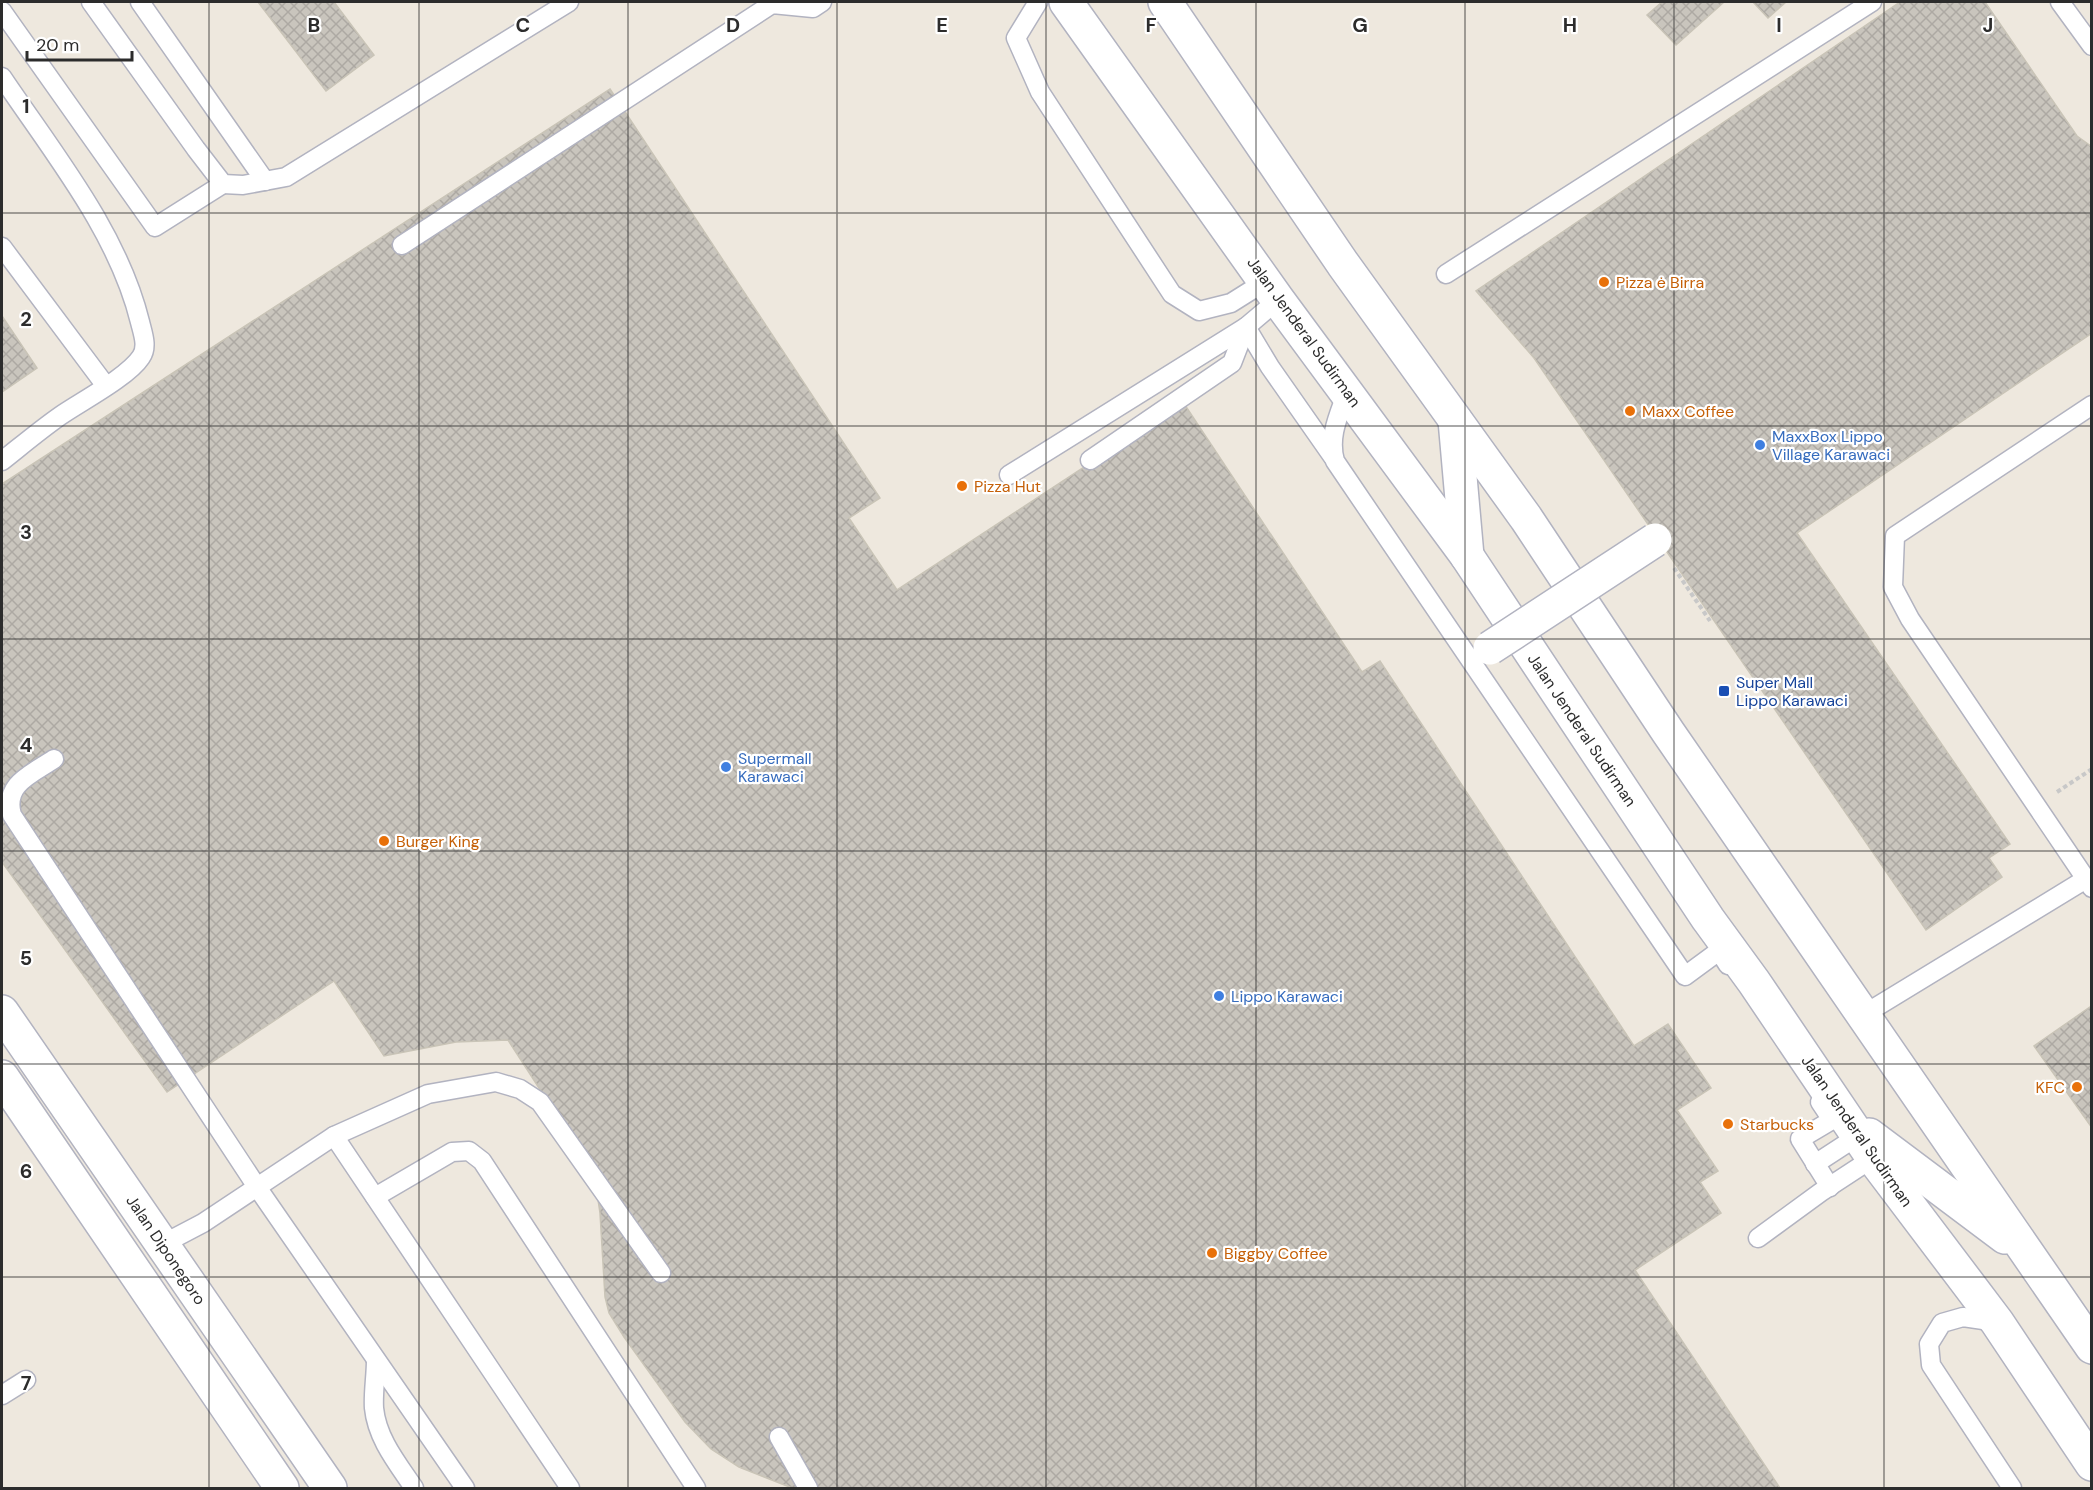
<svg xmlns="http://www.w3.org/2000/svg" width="2093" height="1490" font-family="'DM Sans',sans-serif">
  <defs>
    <pattern id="building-cross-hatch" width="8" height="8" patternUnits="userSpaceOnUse" patternTransform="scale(1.5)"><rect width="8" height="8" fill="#c9c5bd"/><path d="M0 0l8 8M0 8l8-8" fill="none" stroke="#ada9a3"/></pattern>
  </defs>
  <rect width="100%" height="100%" fill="#eee8de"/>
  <g fill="url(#building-cross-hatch)" stroke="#c9c4b7" stroke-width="1.5">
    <path d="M 258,2 L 334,2 L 374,55 L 326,91 Z"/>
    <path d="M 1662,2 L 1724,2 L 1676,45 L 1647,15 Z"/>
    <path d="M 1753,2 L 1786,2 L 1768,18 Z"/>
    <path d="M 1900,2 L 1985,2 L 2077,136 L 2092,147 L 2092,333 L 1797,533 L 2010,844 L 1989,858 L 2002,877 L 1926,930 L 1534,358 L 1476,291 Z"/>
    <path d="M 610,89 L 880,498 L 849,518 L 897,590 L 1183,402 L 1362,672 L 1380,661 L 1634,1046 L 1668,1024 L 1711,1088 L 1677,1110 L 1718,1171 L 1700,1182 L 1721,1213 L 1635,1270 L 1780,1488 L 792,1488 L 739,1467 L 711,1449 L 685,1422 L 624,1337 L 609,1313 L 605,1297 L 600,1213 L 594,1173 L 508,1040 L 456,1042 L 384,1056 L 334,981 L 167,1092 L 2,862 L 2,484 Z"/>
    <path d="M 2,316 L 37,368 L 2,392 Z"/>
    <path d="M 2090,1007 L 2092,1009 L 2092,1128 L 2034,1046 Z"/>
  </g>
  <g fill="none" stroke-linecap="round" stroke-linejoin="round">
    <g stroke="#b2b3c0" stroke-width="21">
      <g id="lane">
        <path d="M 91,2 L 196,149 L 223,184 L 243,185 L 286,177 L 569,2"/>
        <path d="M 140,2 L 265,181"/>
        <path d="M 1038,2 L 1016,38 L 1040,92 L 1172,294 L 1199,311 L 1231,303 L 1266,281"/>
        <path d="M 2060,2 L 2092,46"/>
        <path d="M 2,11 L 155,227 L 223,184"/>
        <path d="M 2,77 C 53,153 118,232 140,322 C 143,334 148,347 141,357 C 128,377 80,402 60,416 C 40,430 21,446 2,461"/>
        <path d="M 402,245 L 772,4 L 813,8 L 822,2"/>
        <path d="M 2,247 L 106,386"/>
        <path d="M 1446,274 L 1872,2"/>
        <path d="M 1347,392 C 1339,415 1328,436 1335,461 L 1685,976 L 1719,951 L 1728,965"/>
        <path d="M 2092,405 L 1895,536 L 1893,587 L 1910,619 L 2092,888"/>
        <path d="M 1090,460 L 1232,363 L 1246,327 L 1278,300"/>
        <path d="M 1009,475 L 1246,327 L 1270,367 L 1333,457"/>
        <path d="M 54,759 C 32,774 3,784 12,815 L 257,1187 L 465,1488"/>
        <path d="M 1863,1015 L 2086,879"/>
        <path d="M 1820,1102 L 1832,1120 L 1800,1139 L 1830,1187"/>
        <path d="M 334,1136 L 570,1488"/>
        <path d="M 1815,1164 L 1858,1136"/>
        <path d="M 375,1197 L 452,1152 L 469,1151 L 482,1161 L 696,1488"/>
        <path d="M 1758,1238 L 1821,1192 L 1873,1158"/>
        <path d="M 163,1244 L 203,1223 L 334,1136 L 428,1094 L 496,1082 L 520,1089 L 540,1102 L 661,1273"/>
        <path d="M 1997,1322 L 1963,1317 L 1942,1323 L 1929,1344 L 1931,1365 L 2012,1488"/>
        <path d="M 376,1360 C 376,1376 373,1393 374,1408 C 377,1439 398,1464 414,1488"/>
        <path d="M 2,1395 L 26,1380"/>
        <path d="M 779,1437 L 808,1488"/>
      </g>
    </g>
    <g stroke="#b2b3c0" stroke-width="36">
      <g id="secondary">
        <path d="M 1066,2 L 1278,300 L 1467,556 L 1708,919 L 1754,982 L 1873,1158 L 1997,1322 L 2092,1464"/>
        <path d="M 1165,2 L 1343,264 L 1526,518 L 1668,732 L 2092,1347"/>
        <path d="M 1455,420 L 1467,556"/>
        <path d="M 2,1012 L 330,1488"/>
        <path d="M 2,1077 L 282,1488"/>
        <path d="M 1869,1135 L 2005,1237"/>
      </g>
    </g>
    <g stroke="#c8c8c8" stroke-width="4" stroke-dasharray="4.5 3" stroke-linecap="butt">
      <path d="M 1674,568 L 1710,621"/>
      <path d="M 2057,792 L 2092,769"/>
    </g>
    <use href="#lane" stroke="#fff" stroke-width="18"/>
    <use href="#secondary" stroke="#fff" stroke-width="33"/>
    <g stroke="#b2b3c0" stroke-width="36" stroke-linecap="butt">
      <path id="street-bridge" d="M 1490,648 L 1655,540"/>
    </g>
    <use href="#street-bridge" stroke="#fff" stroke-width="33"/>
  </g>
  <path fill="none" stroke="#2c2c2c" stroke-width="1.5" stroke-opacity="0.55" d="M 209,2 L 209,1488M 419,2 L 419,1488M 628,2 L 628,1488M 837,2 L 837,1488M 1046,2 L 1046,1488M 1256,2 L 1256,1488M 1465,2 L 1465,1488M 1674,2 L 1674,1488M 1884,2 L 1884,1488M 2,213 L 2092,213M 2,426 L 2092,426M 2,639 L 2092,639M 2,851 L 2092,851M 2,1064 L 2092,1064M 2,1277 L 2092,1277"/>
  <g fill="#e8710a" stroke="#fff" stroke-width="2">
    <circle cx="1604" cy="282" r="6"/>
    <circle cx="1630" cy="411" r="6"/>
    <circle cx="962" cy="486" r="6"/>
    <circle cx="384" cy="841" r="6"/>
    <circle cx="2077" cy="1087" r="6"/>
    <circle cx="1728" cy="1124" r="6"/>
    <circle cx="1212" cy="1253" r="6"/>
  </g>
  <g fill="#3f7fe0" stroke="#fff" stroke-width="2">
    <circle cx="1760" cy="445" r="6"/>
    <circle cx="726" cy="767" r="6"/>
    <circle cx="1219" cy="996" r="6"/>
  </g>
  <rect fill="#1a4fb4" stroke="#fff" stroke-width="2" x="1718" y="685" width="12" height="12" rx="3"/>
  <g text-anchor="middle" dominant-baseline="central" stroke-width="4.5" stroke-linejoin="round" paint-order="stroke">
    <g font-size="16" fill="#c56008" stroke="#fff" text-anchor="start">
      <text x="1616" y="282">Pizza ė Birra</text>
      <text x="1642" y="411">Maxx Coffee</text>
      <text x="974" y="486">Pizza Hut</text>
      <text x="396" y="841">Burger King</text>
      <text x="2065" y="1087" text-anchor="end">KFC</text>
      <text x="1740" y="1124">Starbucks</text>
      <text x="1224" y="1253">Biggby Coffee</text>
    </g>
    <g font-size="16" fill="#2c2c2c" stroke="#fff">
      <text transform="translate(1304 332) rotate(54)">Jalan Jenderal Sudirman</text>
      <text transform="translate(1582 730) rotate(56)">Jalan Jenderal Sudirman</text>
      <text transform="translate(1857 1131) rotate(55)">Jalan Jenderal Sudirman</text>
      <text transform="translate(166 1250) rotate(56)">Jalan Diponegoro</text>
    </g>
    <g font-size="16" fill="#366cbe" stroke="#fff" text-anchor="start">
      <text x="1772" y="436">MaxxBox Lippo<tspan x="1772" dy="18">Village Karawaci</tspan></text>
      <text x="738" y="758">Supermall<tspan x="738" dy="18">Karawaci</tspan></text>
      <text x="1231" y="996">Lippo Karawaci</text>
    </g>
    <g font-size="16" fill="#164399" stroke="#fff" text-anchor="start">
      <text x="1736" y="682">Super Mall<tspan x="1736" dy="18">Lippo Karawaci</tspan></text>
    </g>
  </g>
  <g font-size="20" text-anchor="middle" font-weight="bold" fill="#2c2c2c" stroke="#fff" stroke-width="4.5" stroke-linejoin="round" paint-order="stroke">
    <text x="314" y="32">B</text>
    <text x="523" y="32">C</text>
    <text x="733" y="32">D</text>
    <text x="942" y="32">E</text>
    <text x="1151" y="32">F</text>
    <text x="1360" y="32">G</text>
    <text x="1570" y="32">H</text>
    <text x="1779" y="32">I</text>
    <text x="1988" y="32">J</text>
    <text x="26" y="113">1</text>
    <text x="26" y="326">2</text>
    <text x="26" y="539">3</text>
    <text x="26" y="752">4</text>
    <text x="26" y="965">5</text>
    <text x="26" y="1178">6</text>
    <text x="26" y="1390">7</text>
  </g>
  <rect width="2093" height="1490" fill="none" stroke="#2c2c2c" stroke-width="6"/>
  <path d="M27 51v9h105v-9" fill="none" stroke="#2c2c2c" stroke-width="3"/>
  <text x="36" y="51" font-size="18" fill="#2c2c2c" stroke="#ffffff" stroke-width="4.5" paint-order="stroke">20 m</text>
</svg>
